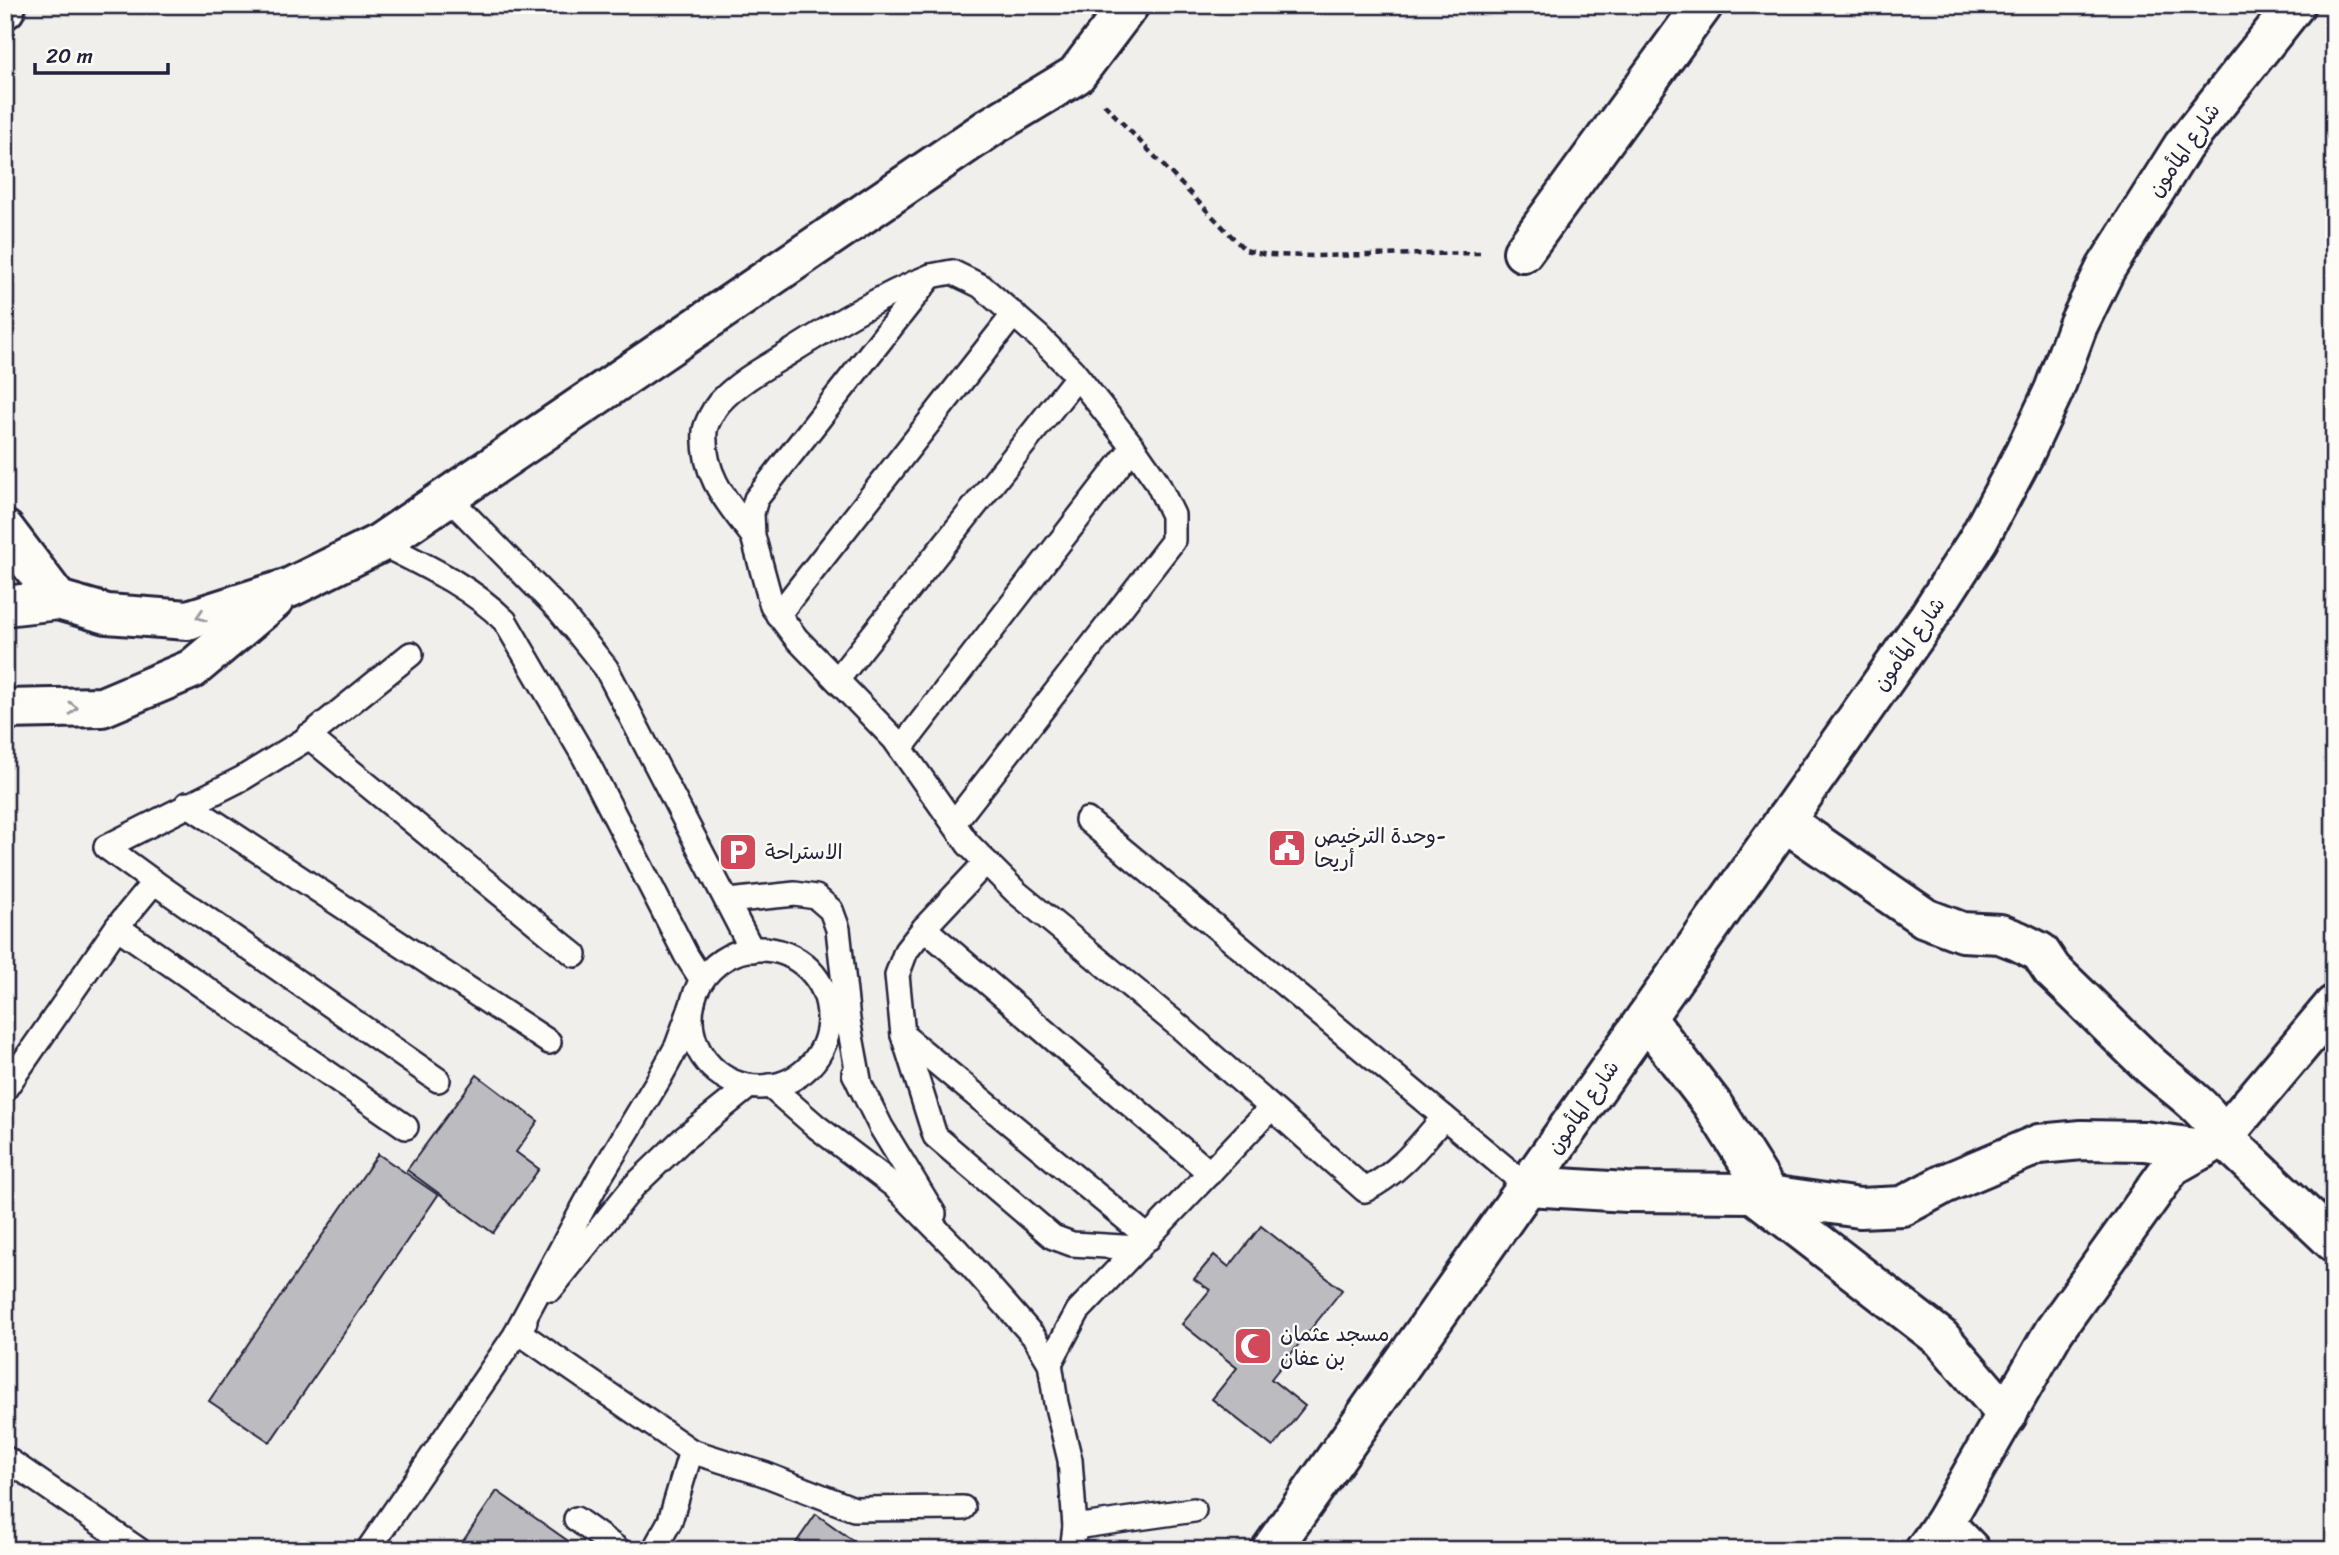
<svg xmlns="http://www.w3.org/2000/svg" width="2339" height="1555" font-family="Sriracha,'Playpen Sans Arabic',sans-serif">
  <rect width="100%" height="100%" fill="#f0efec"/>
  <filter id="ink" filterUnits="userSpaceOnUse"><feTurbulence type="fractalNoise" baseFrequency=".0143" numOctaves="2"/><feDisplacementMap in="SourceGraphic" scale="14" xChannelSelector="R" yChannelSelector="G"/><feConvolveMatrix kernelMatrix="1 2 1 2 8 2 1 2 1" color-interpolation-filters="sRGB"/></filter>
  <g filter="url(#ink)">
    <g fill="#bcbcc0" stroke="#22223b" stroke-width="2">
      <path d="M 477,1075 L 538,1121 L 516,1152 L 539,1169 L 493,1233 L 407,1170 Z"/>
      <path d="M 378,1154 L 438,1195 L 270,1442 L 209,1401 Z"/>
      <path d="M 1261,1226 L 1342,1290 L 1271,1379 L 1305,1406 L 1273,1447 L 1212,1399 L 1237,1368 L 1182,1324 L 1210,1290 L 1194,1279 L 1214,1255 L 1229,1267 Z"/>
      <path d="M 497,1491 L 581,1550 L 457,1550 Z"/>
      <path d="M 816,1514 L 866,1550 L 791,1550 Z"/>
    </g>
    <g fill="none" stroke-linecap="round" stroke-linejoin="round">
      <g stroke="#22223b" stroke-width="28">
        <g id="service">
          <path d="M 448,497 L 559,610 L 606,668 L 752,950"/>
          <path d="M 753,536 C 728,503 702,476 705,431 C 706,423 714,409 719,403 C 738,382 766,367 789,353 C 835,324 880,296 931,276"/>
          <path d="M 380,543 C 424,565 470,586 505,621 L 585,758 L 686,955 L 702,980"/>
          <path d="M 778,615 L 1014,314"/>
          <path d="M 837,680 L 1077,377"/>
          <path d="M 308,736 L 575,955"/>
          <path d="M 901,748 L 1133,447"/>
          <path d="M 187,804 L 549,1042"/>
          <path d="M 1087,820 L 1444,1117"/>
          <path d="M 954,823 L 1173,541 L 1173,515 L 1156,480 L 1133,447 L 1073,371 L 1038,336 L 981,286 L 952,272 L 931,276 L 756,499 L 752,513 L 753,536 L 772,606 L 796,638 L 894,739 L 968,844 L 1016,892 L 1180,1027 L 1365,1190 C 1399,1173 1419,1146 1444,1117 L 1527,1186"/>
          <path d="M 986,862 L 924,928 L 906,951 L 897,975 L 903,1035 L 935,1136 L 1053,1237 L 1072,1244 L 1139,1248"/>
          <path d="M 154,882 L 438,1080"/>
          <path d="M 728,901 L 795,894 L 816,897 L 831,910 L 838,929 L 848,1020 L 860,1085"/>
          <path d="M 117,927 L 406,1127"/>
          <path d="M 924,928 L 1210,1173"/>
          <circle cx="760" cy="1018" r="69"/>
          <path d="M 693,1002 L 677,1046 L 659,1079 L 601,1175 L 517,1331 L 691,1451 L 764,1474 L 854,1509 L 963,1508"/>
          <path d="M 903,1035 L 1149,1238"/>
          <path d="M 854,1073 L 881,1127 L 934,1214"/>
          <path d="M 770,1086 L 817,1127 L 893,1185 L 958,1251 L 1035,1338 L 1050,1363 L 1056,1403 L 1070,1460 L 1075,1527 L 1072,1550"/>
          <path d="M 5,1089 L 117,927 L 154,882 L 106,847 L 243,778 L 303,741 L 411,654"/>
          <path d="M 551,1289 L 633,1187 L 682,1140 L 748,1087"/>
          <path d="M 1050,1363 L 1078,1311 L 1271,1108"/>
          <path d="M 5,1458 L 139,1550"/>
          <path d="M 576,1519 L 619,1550"/>
          <path d="M 1075,1527 L 1194,1510"/>
          <path d="M 368,1550 L 525,1321"/>
          <path d="M 654,1550 L 670,1521 L 691,1451"/>
        </g>
      </g>
      <g stroke="#22223b" stroke-width="44">
        <g id="minor">
          <path d="M 1523,252 L 1703,5"/>
          <path d="M 5,606 L 58,600 L 107,614 L 188,620 L 289,588 L 380,543 L 992,126 L 1076,75 L 1129,5"/>
          <path d="M 5,709 L 102,707 L 192,669 L 274,600"/>
          <path d="M 1784,821 L 1925,918 L 1962,932 L 2000,934 L 2018,941 L 2040,952 L 2052,970 C 2085,1001 2117,1034 2150,1065 C 2177,1089 2205,1105 2223,1137 L 2334,1242"/>
          <path d="M 1646,1018 L 1712,1104 L 1770,1196"/>
          <path d="M 1527,1186 L 1627,1192 L 1754,1193 L 1860,1208 L 1903,1206 L 1944,1184 L 2039,1144 L 2082,1140 L 2144,1141 L 2203,1149"/>
          <path d="M 1756,1195 L 1941,1338 L 2007,1415"/>
          <path d="M 1944,1523 L 1970,1550"/>
          <path d="M 1271,1550 L 1927,619 L 1978,540 L 2024,454 L 2054,390 L 2078,325 L 2106,268 L 2183,146 L 2295,5"/>
          <path d="M 1925,1550 L 1944,1523 L 2054,1331 L 2172,1166 L 2223,1137 L 2334,1005"/>
        </g>
      </g>
      <g stroke="#22223b" stroke-width="44">
        <g id="secondary">
          <path d="M 5,9 L 6,5"/>
          <path d="M 5,530 L 58,600"/>
        </g>
      </g>
      <path stroke="#22223b" stroke-width="4.5" stroke-dasharray="7 5" stroke-linecap="butt" d="M 1104,104 L 1245,250 L 1267,255 L 1315,256 L 1480,253"/>
      <use href="#service" stroke="#fdfcf7" stroke-width="23"/>
      <use href="#minor" stroke="#fdfcf7" stroke-width="38"/>
      <use href="#secondary" stroke="#fdfcf7" stroke-width="38"/>
    </g>
    <defs><path id="oneway-chevron" d="M-2-3.5L2.5 0L-2 3.5" fill="none" stroke-width="1.6" stroke-linecap="round" stroke-linejoin="round" transform="scale(1.75)"/></defs>
    <g stroke="#9a9aa2">
      <use href="#oneway-chevron" transform="translate(201 616) rotate(162)"/>
      <use href="#oneway-chevron" transform="translate(73 708) rotate(-1)"/>
    </g>
  </g>
  <defs>
    <g id="civic-square" transform="scale(2.0125)"><rect x="-9" y="-9" width="18" height="18" rx="4" fill="#d1495b" stroke="#fdfcf7"/><path d="M-.6-6.5H3V-4.5H.6V-3L4-1V1h2V6H-6V1h2V-1L-.6-3ZM-1.2 2.5V6h2.4V2.5Z" fill="#fff"/></g>
    <g id="parking-square" transform="scale(2.0125)"><rect x="-9" y="-9" width="18" height="18" rx="4" fill="#d1495b" stroke="#fdfcf7"/><path d="M-3.5-5.5H1a3.5 3.5 0 0 1 0 7H-1V5.5H-3.5ZM-1-3.4V-.6H.8a1.4 1.4 0 0 0 0-2.8Z" fill="#fff"/></g>
    <g id="mosque-square" transform="scale(2.0125)"><rect x="-9" y="-9" width="18" height="18" rx="4" fill="#d1495b" stroke="#fdfcf7"/><path d="M3.5-4.9A6 6 0 1 0 3.5 4.9A5 5 0 1 1 3.5-4.9Z" fill="#fff"/></g>
  </defs>
  <g fill-rule="evenodd">
    <use href="#civic-square" x="1287" y="848"/>
    <use href="#parking-square" x="738" y="852"/>
    <use href="#mosque-square" x="1253" y="1346"/>
  </g>
  <g text-anchor="middle" dominant-baseline="central" stroke-width="5" stroke-linejoin="round" paint-order="stroke">
    <g font-size="21" fill="#22223b" stroke="#fdfcf7">
      <text transform="translate(2184 150) rotate(-55)">شارع المأمون</text>
      <text transform="translate(1909 644) rotate(-55)">شارع المأمون</text>
      <text transform="translate(1583 1107) rotate(-55)">شارع المأمون</text>
    </g>
    <g font-size="21" fill="#22223b" stroke="#fdfcf7" text-anchor="start">
      <text x="1314" y="836">وحدة الترخيص-<tspan x="1314" dy="24">أريحا</tspan></text>
      <text x="765" y="852">الاستراحة</text>
      <text x="1280" y="1334">مسجد عثمان<tspan x="1280" dy="24">بن عفان</tspan></text>
    </g>
  </g>
  <rect width="2339" height="1555" fill="none" stroke="#fdfcf7" stroke-width="28"/>
  <rect x="14" y="14" width="2311" height="1527" fill="none" stroke="#22223b" stroke-width="2.5" filter="url(#ink)"/>
  <path d="M35 63v10h133v-10" fill="none" stroke="#22223b" stroke-width="3.5"/>
  <text x="46" y="63" font-size="21" fill="#22223b" stroke="#fdfcf7" stroke-width="5" paint-order="stroke">20 m</text>
</svg>
